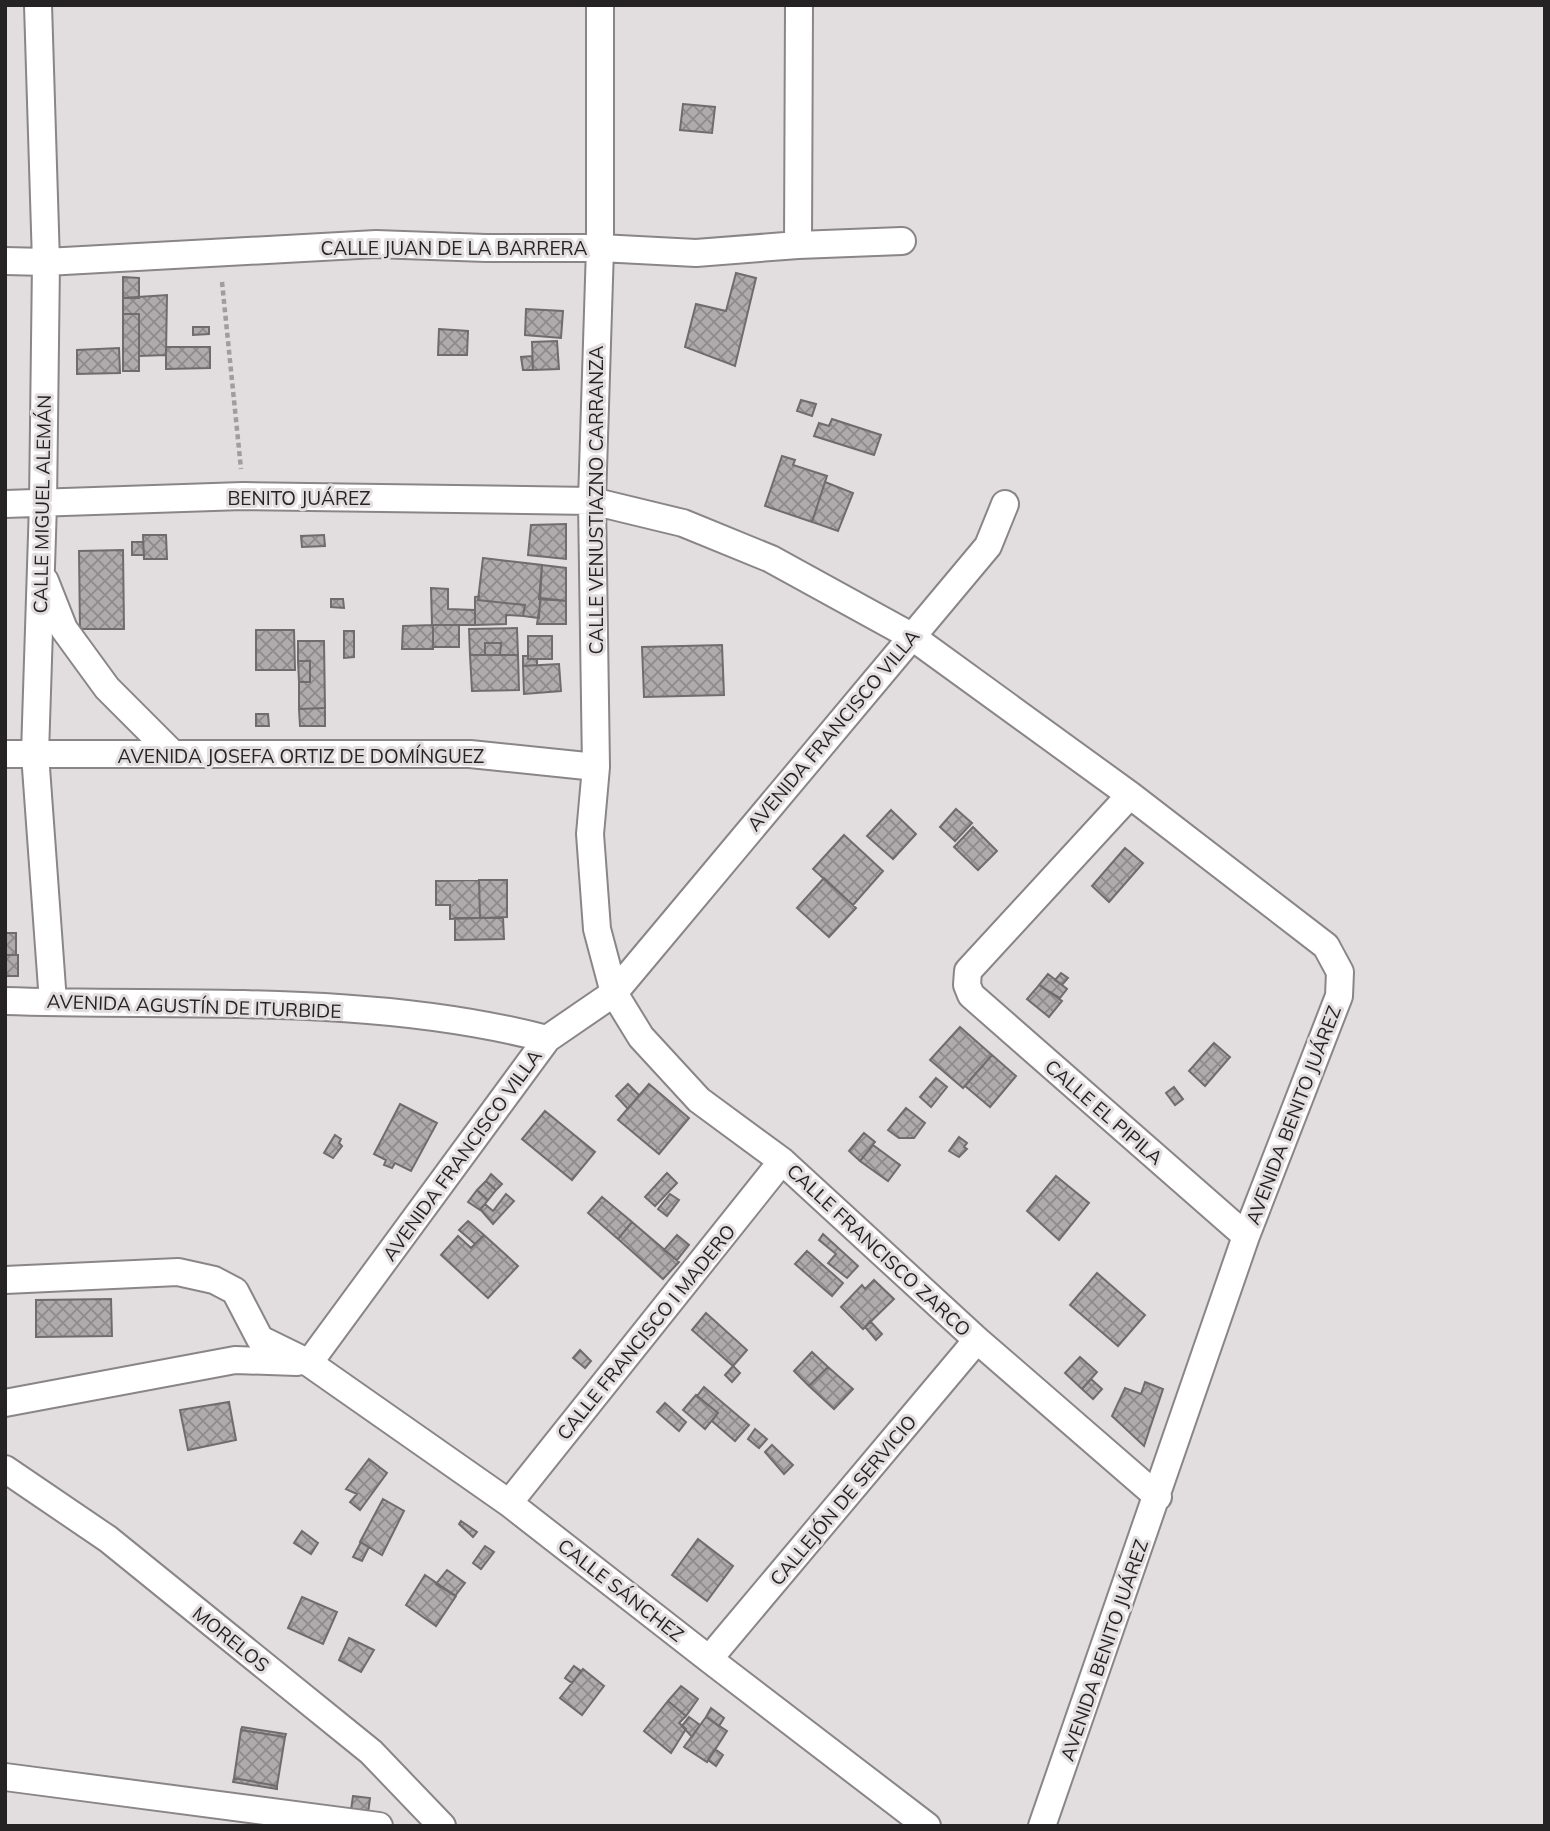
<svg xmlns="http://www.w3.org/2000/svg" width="1550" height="1831" font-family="Mulish,sans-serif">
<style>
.building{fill:url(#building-cross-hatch);stroke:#706b6d;stroke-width:2}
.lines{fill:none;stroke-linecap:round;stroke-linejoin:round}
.street-casing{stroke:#8a8587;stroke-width:30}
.path{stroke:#a19d9f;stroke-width:4.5;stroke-dasharray:5 3.5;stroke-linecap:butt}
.street{stroke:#fff;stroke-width:26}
.labels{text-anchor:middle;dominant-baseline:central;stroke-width:6;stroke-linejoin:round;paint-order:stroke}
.street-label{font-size:19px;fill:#252324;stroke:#e2dddf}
</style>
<defs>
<pattern id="building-cross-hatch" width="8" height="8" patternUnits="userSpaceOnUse" patternTransform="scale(1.75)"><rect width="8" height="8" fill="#afaaac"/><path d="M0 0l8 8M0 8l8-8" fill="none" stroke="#8e8a8c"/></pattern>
</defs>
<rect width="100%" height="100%" fill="#e2dddf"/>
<path class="building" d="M683,104L715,107L712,133L680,130Z
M736,273L756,278L735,366L685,347L696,304L726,311Z
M123,277L139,278V298H123Z
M167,295L166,355L139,356V314H123V298Z
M526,309L563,311L561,338L525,335Z
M123,314H139V371H123Z
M193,327H209V334L193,335Z
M439,329L468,331L467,355H438Z
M557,341L559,369L533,370L532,342Z
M166,347H210V368L166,369Z
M119,348L120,373L77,374V350Z
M532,356L533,370H523L521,357Z
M801,400L816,404L812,416L797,411Z
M832,419L881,435L874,455L814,436L819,423L829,426Z
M782,456L795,460L793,465L827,476L812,522L765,506Z
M825,482L853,493L838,531L812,522Z
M566,524V559L528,555L531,525Z
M143,535H166L167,559H144Z
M324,535L325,546L302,547L301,536Z
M132,542H143L144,555H132Z
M123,550L124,629H80L79,551Z
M483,558L542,565L539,618L523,616L525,605L478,600Z
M542,565L566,568V601L539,599Z
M431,588L448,589V609L475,610V625H432Z
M479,596L478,600L525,605L523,616L506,615V624L475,625V597Z
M541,598L566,601V624H537Z
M331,599H343L344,608L331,607Z
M433,625H459V647H433Z
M433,625V649H402L403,626Z
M517,628L518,655H500L501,643H485V655H470L469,629Z
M256,630H294L295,670H256Z
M344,631H354V657L344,658Z
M528,636H552V659H528Z
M298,641H324L325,708L299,709V682H310V661H298Z
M485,643H501L500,655H485Z
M722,645L724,695L644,697L642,647Z
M470,655H518L519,690L472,691Z
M523,656H528V659H537V665L523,666Z
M298,661H310V682H299Z
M559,664L561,691L524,694L523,666Z
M325,708V726H300L299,709Z
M256,714H268L269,726H256Z
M956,809L972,823L955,841L940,827Z
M891,810L916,834L893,859L867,836Z
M973,827L997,851L978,870L954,847Z
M844,835L883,871L853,905L813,869Z
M1125,848L1143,863L1109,902L1092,886Z
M824,878L856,908L829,937L797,908Z
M479,880H507V917L480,918Z
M479,880L480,918L450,919V905H436V881Z
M455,918H503L504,939L455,940Z
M5,933H16V955H5Z
M5,955H18V976H5Z
M1061,973L1068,978L1062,985L1055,980Z
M1048,974L1067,989L1060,998L1039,985Z
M1039,985L1062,1001L1049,1017L1027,999Z
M960,1027L992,1055L963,1088L930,1060Z
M1214,1043L1230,1057L1205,1086L1189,1071Z
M992,1055L1016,1076L990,1107L965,1086Z
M936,1078L947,1087L931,1107L920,1097Z
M628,1084L639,1095L628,1109L616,1096Z
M649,1084L689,1118L659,1154L618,1120Z
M1174,1087L1183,1099L1175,1105L1166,1093Z
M400,1104L437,1123L411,1171L395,1163L392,1168L384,1165L386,1160L374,1154Z
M906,1108L925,1123L914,1138H899L888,1130Z
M545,1111L595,1152L572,1180L522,1139Z
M864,1133L875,1142L860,1161L849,1151Z
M335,1135L341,1139L339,1143L342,1146L333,1158L324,1153Z
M959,1137L967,1143L964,1147L967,1149L959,1157L949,1151Z
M873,1145L900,1165L888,1181L860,1161Z
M667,1173L677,1183L655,1206L645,1197Z
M491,1174L502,1184L496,1190L486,1181Z
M1056,1176L1089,1203L1059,1240L1027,1211Z
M486,1181L496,1190L488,1200L477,1190Z
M477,1190L488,1200L480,1210L468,1202Z
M506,1194L514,1201L493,1224L480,1209L485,1204L493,1211Z
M670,1194L679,1200L667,1216L658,1209Z
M602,1197L632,1222L618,1239L588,1213Z
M468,1221L484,1235L475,1244L459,1230Z
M632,1222L679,1262L663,1279L618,1239Z
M823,1234L858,1266L847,1278L828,1263L836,1254L819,1240Z
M484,1235L518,1266L488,1298L441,1255L458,1236L471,1248Z
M677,1235L689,1245L677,1260L664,1250Z
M807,1251L843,1283L832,1296L795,1264Z
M1097,1273L1145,1315L1118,1346L1070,1305Z
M874,1280L894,1299L863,1329L841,1307L862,1285L865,1289Z
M111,1299L112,1336L36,1337V1300Z
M706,1313L747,1350L733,1366L692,1330Z
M870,1321L882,1334L876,1340L865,1327Z
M580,1350L591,1361L585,1368L573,1358Z
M812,1352L828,1367L809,1386L794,1371Z
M1080,1357L1097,1372L1082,1389L1065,1373Z
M733,1366L740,1373L732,1382L725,1375Z
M828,1367L853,1389L834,1409L809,1386Z
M1091,1379L1102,1389L1093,1399L1082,1389Z
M1145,1382L1163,1389L1144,1446L1112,1416L1125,1388L1141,1394Z
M704,1387L749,1425L735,1441L712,1421L718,1413L697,1396Z
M696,1395L718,1413L705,1429L683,1410Z
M229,1402L236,1440L188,1450L180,1410Z
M665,1403L686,1422L679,1431L657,1412Z
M755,1429L767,1439L759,1448L748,1439Z
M772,1445L793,1465L784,1474L765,1452Z
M369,1459L387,1473L360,1510L350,1502L357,1494L346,1489Z
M383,1499L404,1511L382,1555L360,1542Z
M461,1521L477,1532L473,1537L459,1524Z
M302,1531L318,1543L311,1554L294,1543Z
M698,1539L733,1566L707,1601L672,1575Z
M361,1542L369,1547L362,1561L353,1557Z
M485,1546L494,1552L481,1569L473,1563Z
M447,1570L465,1583L455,1596L436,1584Z
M425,1575L456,1596L436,1626L406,1605Z
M302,1597L337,1612L323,1644L288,1628Z
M349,1638L374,1650L361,1672L339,1660Z
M574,1666L581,1671L572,1683L565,1678Z
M583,1669L604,1686L582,1715L560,1698Z
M681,1686L698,1699L686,1716L668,1701Z
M668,1701L686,1716L679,1723L686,1729L671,1753L644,1731Z
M711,1708L724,1718L719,1726L706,1717Z
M689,1717L700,1725L692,1737L682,1726Z
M706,1717L727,1731L707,1762L684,1747Z
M242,1727L286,1734L285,1737L241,1730Z
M241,1730L285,1737L277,1786L234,1778Z
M715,1749L723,1755L716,1766L708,1760Z
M234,1778L277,1786V1789L233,1782Z
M353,1796L370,1798L368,1813L351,1810Z"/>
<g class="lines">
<g class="street-casing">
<path id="street" d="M38,5L46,262L43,504L35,754L53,1002
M600,5V248L592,501L596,767L590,834L597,929L614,993L641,1037L699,1100L782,1161L977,1340L1158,1497
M798,245L799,5
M5,261L46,262L376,244L486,248H600L696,253L798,245L902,241
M5,504L243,496L592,501L683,523L771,559L911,636L1130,795L1326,946L1340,972L1339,996L1246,1236L1042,1826
M45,581L64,629L107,688L173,754
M5,754H470L596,767
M1130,795L968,971L967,985L971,995L1246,1236
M5,1001C185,1007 371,993 547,1039
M5,1280L178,1272L214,1280L235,1291L260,1339L309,1363L509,1503L709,1659L927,1826
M309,1363L547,1039L614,993L988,546L1005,504
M5,1403L235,1360L297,1362
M5,1469L108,1539L371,1752L442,1826
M509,1503L782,1161
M709,1659L977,1340
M5,1777L379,1826"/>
</g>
<path class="path" d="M222,282L241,469"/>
<use href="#street" class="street"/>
</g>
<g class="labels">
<g class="street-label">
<text x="454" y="248">CALLE JUAN DE LA BARRERA</text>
<text x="299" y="498">BENITO JUÁREZ</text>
<text transform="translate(596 500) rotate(-90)">CALLE VENUSTIAZNO CARRANZA</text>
<text transform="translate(42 504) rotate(-89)">CALLE MIGUEL ALEMÁN</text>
<text transform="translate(833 730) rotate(-50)">AVENIDA FRANCISCO VILLA</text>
<text x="301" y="756">AVENIDA JOSEFA ORTIZ DE DOMÍNGUEZ</text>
<text transform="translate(194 1006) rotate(2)">AVENIDA AGUSTÍN DE ITURBIDE</text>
<text transform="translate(1104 1112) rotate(41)">CALLE EL PIPILA</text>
<text transform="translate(1293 1115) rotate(-69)">AVENIDA BENITO JUÁREZ</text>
<text transform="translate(462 1155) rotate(-54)">AVENIDA FRANCISCO VILLA</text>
<text transform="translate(879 1250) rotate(43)">CALLE FRANCISCO ZARCO</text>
<text transform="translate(646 1332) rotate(-51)">CALLE FRANCISCO I MADERO</text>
<text transform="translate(843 1500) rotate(-50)">CALLEJÓN DE SERVICIO</text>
<text transform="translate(621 1590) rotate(38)">CALLE SÁNCHEZ</text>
<text transform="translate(231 1639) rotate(39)">MORELOS</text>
<text transform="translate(1104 1650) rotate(-71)">AVENIDA BENITO JUÁREZ</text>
</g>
</g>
<rect width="1550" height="1831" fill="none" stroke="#252324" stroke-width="14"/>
</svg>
